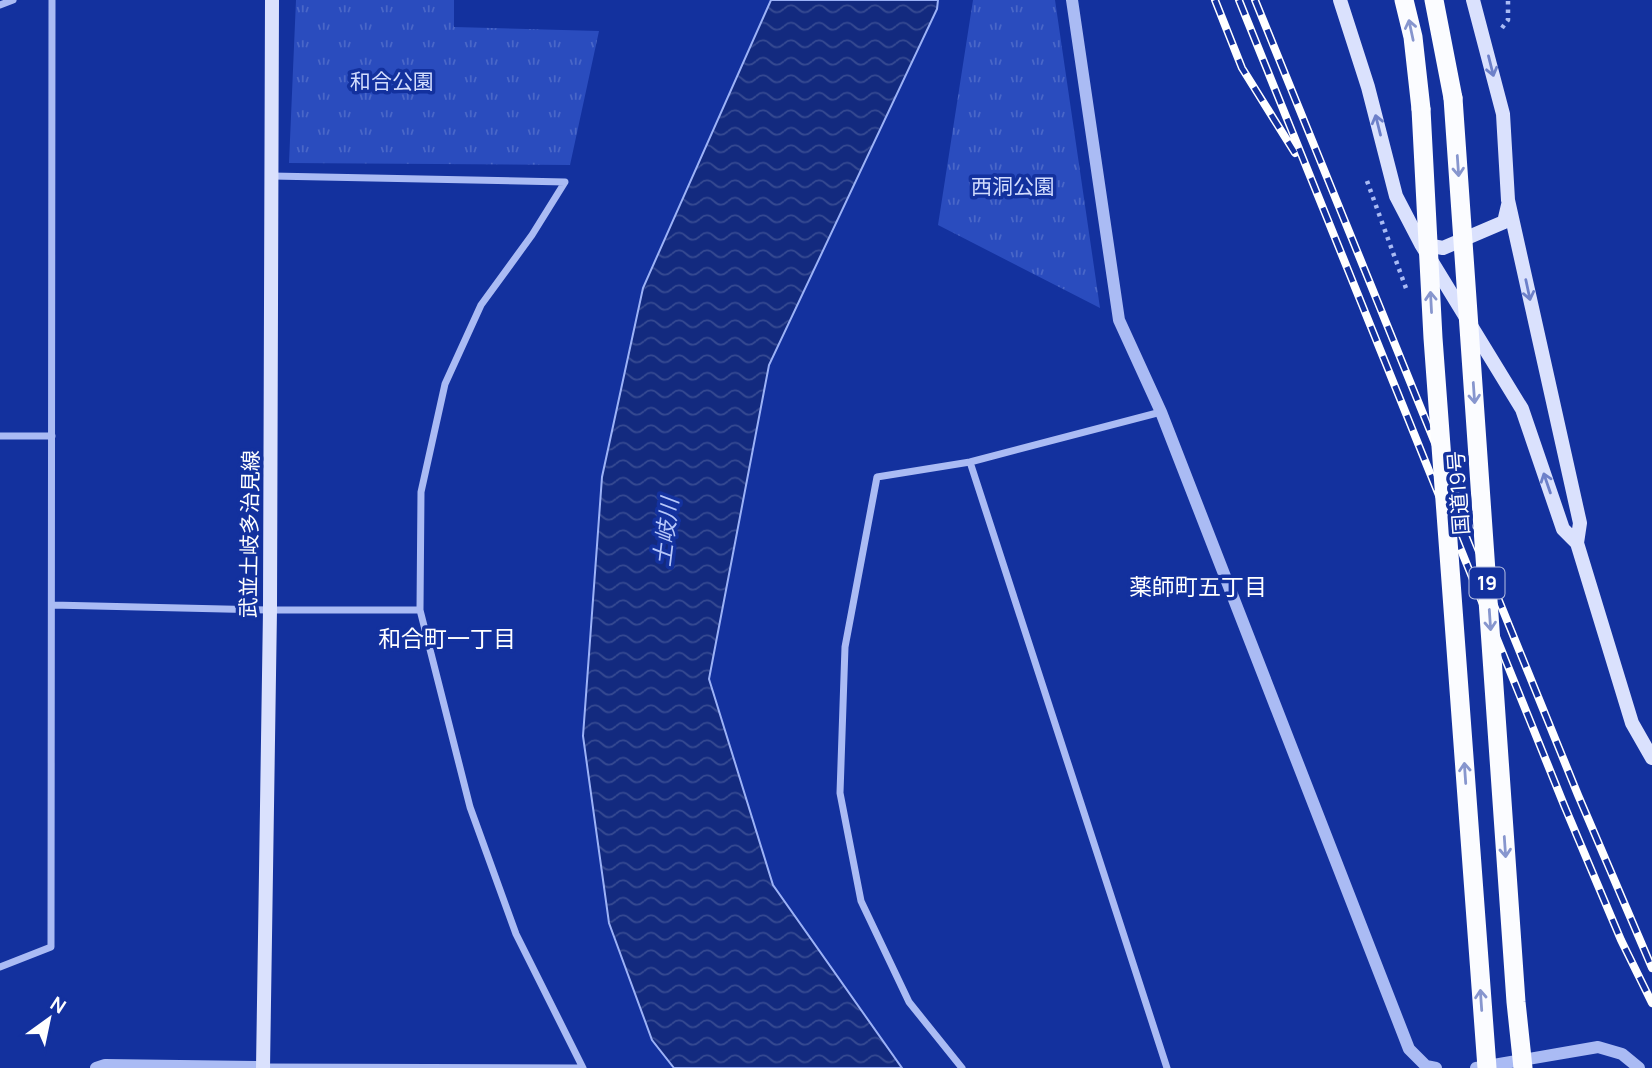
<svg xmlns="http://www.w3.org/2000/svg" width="1652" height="1068" font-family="Manrope,'Noto Sans JP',sans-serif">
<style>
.park{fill:url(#park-tufts)}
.water{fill:url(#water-waves);stroke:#9cb2f7;stroke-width:2}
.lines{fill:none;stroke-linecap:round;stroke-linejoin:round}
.path{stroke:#aabbf4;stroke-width:4.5;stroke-dasharray:3.5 5;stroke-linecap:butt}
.minor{stroke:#aabbf4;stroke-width:7}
.tertiary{stroke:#aabbf4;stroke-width:12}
.secondary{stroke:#dae1fd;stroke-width:14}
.trunk{stroke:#fbfcff;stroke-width:19}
.rail-casing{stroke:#fff;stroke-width:8}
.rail{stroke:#13319e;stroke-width:5;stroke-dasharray:16;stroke-linecap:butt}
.trunk-bridge{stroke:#fbfcff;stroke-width:19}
.oneway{stroke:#8796ce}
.oneway2{stroke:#6d80c9}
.labels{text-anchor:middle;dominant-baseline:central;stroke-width:7;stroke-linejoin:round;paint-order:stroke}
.shield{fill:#13319e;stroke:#b8c1e2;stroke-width:2}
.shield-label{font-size:19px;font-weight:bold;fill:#fff}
.park-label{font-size:21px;fill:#d2dcfd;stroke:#13319e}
.street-label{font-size:21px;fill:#fff;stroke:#13319e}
.water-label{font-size:23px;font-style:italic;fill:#b6c7fa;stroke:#13319e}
.neighbourhood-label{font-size:23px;fill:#fff;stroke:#13319e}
</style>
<defs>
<pattern id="park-tufts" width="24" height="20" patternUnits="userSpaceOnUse" patternTransform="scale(1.75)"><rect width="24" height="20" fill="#2a4cbe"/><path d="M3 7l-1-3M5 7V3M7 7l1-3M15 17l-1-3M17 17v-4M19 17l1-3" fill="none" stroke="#4a67c8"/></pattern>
<pattern id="water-waves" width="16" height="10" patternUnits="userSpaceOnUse" patternTransform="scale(1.75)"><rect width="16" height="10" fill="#132a7f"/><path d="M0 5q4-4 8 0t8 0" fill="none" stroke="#364a92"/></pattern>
</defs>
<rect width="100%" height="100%" fill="#13319e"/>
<path class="park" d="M296,0H454V27L599,31L570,165L289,163Z
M973,0H1055L1100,308L938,225Z"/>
<path class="water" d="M771,0H938L937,9L769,365L709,679L773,885L902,1068H674L652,1040L609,923L583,736L602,477L643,288Z"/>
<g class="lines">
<path class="path" d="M1502,28L1508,20V0
M1367,181L1407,291"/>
<path class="minor" d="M0,5L13,0
M272,176L565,182L532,235L481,305L445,384L421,492L420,610L470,807L516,934L583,1068
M0,436H52
M970,462L1167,1068
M52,605L270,610H420
M0,967L51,947L52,0
M263,1067L579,1068
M962,1068L909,1002L861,901L840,793L845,647L877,477L970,462L1161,412"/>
<path class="tertiary" d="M1072,0L1119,320L1161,412L1409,1049L1426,1066L1436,1068
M96,1068L105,1065L263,1067
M1476,1068L1598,1047L1622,1054L1639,1068"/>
<path class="secondary" d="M1340,0L1368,87L1396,196L1421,244L1522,409L1563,529L1577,543
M1473,0L1503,114L1508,200L1580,523L1577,543L1632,723L1652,758
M1421,244L1443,248L1504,222L1508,205
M263,1068L270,610L272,0"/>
<path class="trunk" d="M1404,0L1413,37L1421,109
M1434,0L1453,98"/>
<g class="rail-casing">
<path id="rail" d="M1215,0L1242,68L1295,153
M1239,0L1564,805L1621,940L1652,1003
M1255,0L1578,795L1652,968"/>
</g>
<use href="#rail" class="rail"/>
<path class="trunk-bridge" d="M1453,98L1516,1002L1523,1068
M1421,109L1433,338L1487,1068"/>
</g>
<defs><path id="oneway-shaft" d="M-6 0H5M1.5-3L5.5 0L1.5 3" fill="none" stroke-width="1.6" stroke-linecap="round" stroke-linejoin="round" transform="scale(1.75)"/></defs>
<g class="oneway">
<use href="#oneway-shaft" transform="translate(1411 30) rotate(-102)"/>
<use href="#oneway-shaft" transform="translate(1458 166) rotate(86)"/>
<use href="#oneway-shaft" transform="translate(1431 302) rotate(-93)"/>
<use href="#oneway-shaft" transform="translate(1474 393) rotate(86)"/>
<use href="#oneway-shaft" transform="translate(1490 620) rotate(86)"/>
<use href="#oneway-shaft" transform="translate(1465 773) rotate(-94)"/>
<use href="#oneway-shaft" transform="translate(1505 847) rotate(86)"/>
<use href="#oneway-shaft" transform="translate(1481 1000) rotate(-94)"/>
</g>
<g class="oneway2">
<use href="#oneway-shaft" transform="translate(1491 66) rotate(76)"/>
<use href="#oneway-shaft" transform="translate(1378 125) rotate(-104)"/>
<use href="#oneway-shaft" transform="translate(1528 290) rotate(78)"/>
<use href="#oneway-shaft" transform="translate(1547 483) rotate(-109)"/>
</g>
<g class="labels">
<rect class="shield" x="1469.5" y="567.5" width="35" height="31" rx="5"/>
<g class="shield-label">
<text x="1487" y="583">19</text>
</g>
<g class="park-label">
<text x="392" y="81">和合公園</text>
<text x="1013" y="186">西洞公園</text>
</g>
<g class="street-label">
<text transform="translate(1458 493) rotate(-94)">国道19号</text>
<text transform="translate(249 534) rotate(-89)">武並土岐多治見線</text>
</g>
<g class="water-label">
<text transform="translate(665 532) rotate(-83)">土岐川</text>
</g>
<g class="neighbourhood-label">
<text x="1198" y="586">薬師町五丁目</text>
<text x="447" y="638">和合町一丁目</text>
</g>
</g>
<g transform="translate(49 1019) rotate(33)" stroke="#13319e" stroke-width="5" paint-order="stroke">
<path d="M0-5L12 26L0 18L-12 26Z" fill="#ffffff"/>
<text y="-10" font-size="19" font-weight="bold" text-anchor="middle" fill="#ffffff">N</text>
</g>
</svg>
